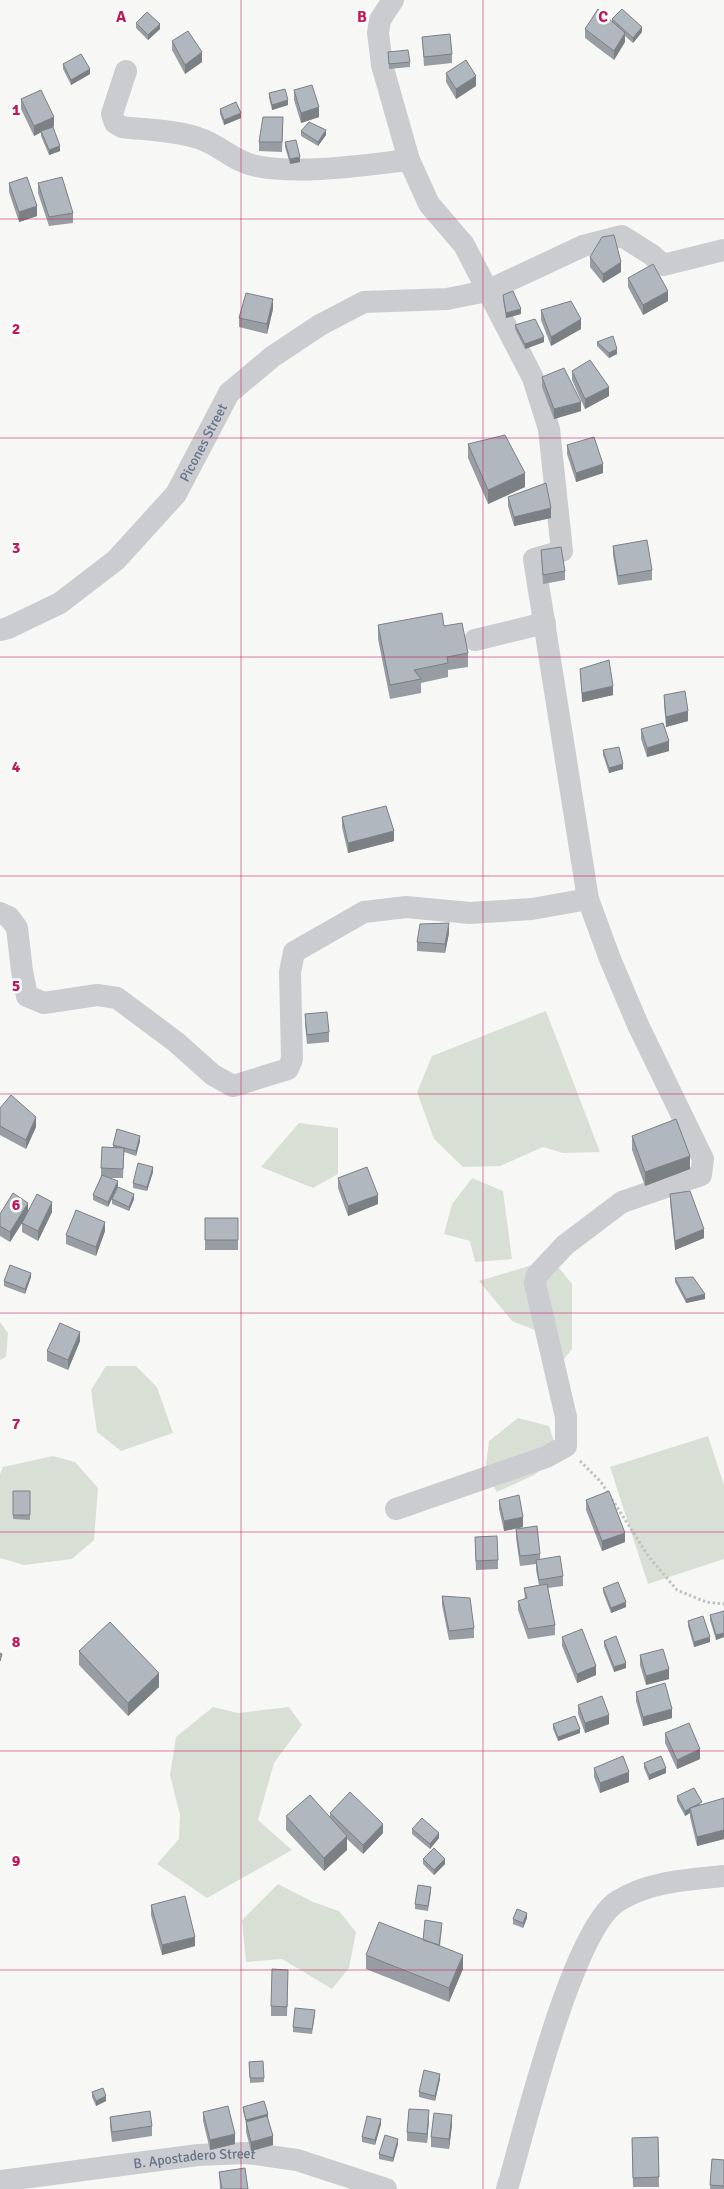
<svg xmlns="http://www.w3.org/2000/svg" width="724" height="2189" font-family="Signika,sans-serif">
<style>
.green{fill:#d8e0d5}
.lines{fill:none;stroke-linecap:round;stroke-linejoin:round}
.path{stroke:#c0c2c5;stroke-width:3;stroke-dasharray:2.5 2.5;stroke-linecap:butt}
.street{stroke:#caccd0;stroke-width:22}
.wall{fill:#979da3}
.shaded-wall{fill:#7b8085}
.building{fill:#b0b7be;stroke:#7b8085}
.grid{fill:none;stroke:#c2185b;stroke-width:1;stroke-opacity:0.55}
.labels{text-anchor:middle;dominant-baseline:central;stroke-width:5;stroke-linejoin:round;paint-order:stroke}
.street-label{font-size:14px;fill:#647388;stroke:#fff}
.grid-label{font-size:16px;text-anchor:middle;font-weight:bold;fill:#c2185b;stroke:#fff;stroke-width:5;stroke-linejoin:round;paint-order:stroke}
</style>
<rect width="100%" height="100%" fill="#f7f8f5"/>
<path class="green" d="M546,1011L600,1152L563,1153L543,1147L500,1166L463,1167L434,1139L417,1092L432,1056Z
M299,1123L338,1128V1174L313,1188L261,1167Z
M472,1178L503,1191L512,1259L475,1262L470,1241L444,1234L452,1204Z
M552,1259L572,1284V1349L553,1373L540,1332L512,1321L479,1281Z
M0,1322L8,1333L6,1357L0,1360Z
M106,1366H136L157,1387L173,1433L121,1451L97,1432L91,1390Z
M518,1418L549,1426L559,1457L534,1475L497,1492L485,1472L489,1441Z
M708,1436L724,1485V1559L648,1584L610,1467Z
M53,1456L75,1462L98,1488L94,1540L72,1559L24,1565L0,1558V1474L3,1467Z
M213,1707L238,1713L289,1707L302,1725L274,1763L258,1820L292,1850L207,1898L157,1864L179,1839L180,1815L170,1775L176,1737Z
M278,1884L313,1902L339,1911L356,1932L349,1968L332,1989L282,1959L246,1962L242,1920Z"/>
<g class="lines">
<path class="path" d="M580,1461L601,1482L649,1557L677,1590L706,1602L724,1604"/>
<g class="street">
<path d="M393,0L380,20L378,33L382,65L409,160L429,204L464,245L533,378L549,429L562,551L534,559L588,899L610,959L638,1025L703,1159L701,1175L622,1202L565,1245L537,1275L535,1283L566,1417V1446L546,1457L396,1509"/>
<path d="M126,71L112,114L115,123L122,127C147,130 174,130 198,138C219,144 234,162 256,166C300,175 364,165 409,160"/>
<path id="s1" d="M0,630L8,628L60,603L116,560L176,494L229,393L272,357L320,325L364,302L447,299L487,291L583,246L622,236L652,255L663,265L724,250"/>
<path d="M475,640L545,623"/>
<path d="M0,913L9,917L17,928L22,971L27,996L44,1003L97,995L117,998L176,1042L213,1075L233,1086L288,1069L292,1059L290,972L294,952L364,912L406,907L470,913L532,909L588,899"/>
<path id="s2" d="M0,2181L198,2155L247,2153L297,2160L386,2189"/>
<path d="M507,2189C524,2132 572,1929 618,1901C650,1881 688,1880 724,1876"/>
</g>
</g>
<path class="wall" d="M612,19L642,32L633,43L625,36V42L614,60L585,38V29L612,22Z
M136,23L160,29L148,40L136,28Z
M422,37L452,54V63L424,66Z
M172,41L202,62L185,74L172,50Z
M388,52L410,62V67L389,69Z
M63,64L90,74L71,85L63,69Z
M446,73L476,86L456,99L446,82Z
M294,90L319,117L301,123L294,100Z
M269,93L288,105L272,110L269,98Z
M21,99L54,126L53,127L60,151L49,155L41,136V132L34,136L21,109Z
M220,109L241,118L224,125L220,114Z
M283,126L282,152L259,151V142Z
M301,131L326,135L318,146L301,136Z
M285,142L300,162L290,164L285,147Z
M9,183L37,216L19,222L9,192Z
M38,183L73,213V223L49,226L38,193Z
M590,257L621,272L603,283L590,267Z
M628,278L668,301L643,315L628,287Z
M503,295L521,314L506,318L503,300Z
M273,309L267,334L239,327V318Z
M541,310L581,329L551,346L541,320Z
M515,325L544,342L525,349L515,329Z
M597,342L617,354L609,358L597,346Z
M572,371L609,396L585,409L572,380Z
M542,377L581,411L554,419L542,387Z
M468,444L525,487L488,504L468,458Z
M567,445L603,473L576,482L567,454Z
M508,497L551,518L514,526L508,506Z
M613,546L652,570V580L618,585L613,555Z
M541,550L565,571V580L543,584Z
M378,625L444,626L468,653V667L448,670V677L421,683V693L390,699L378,639Z
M580,669L613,695L582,702Z
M664,695L688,721L666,727L664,705Z
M641,729L669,751L647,757L641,739Z
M603,750L623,769L609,773L603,755Z
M342,817L394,841L348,853L342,827Z
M449,933L445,953L417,951V942Z
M305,1014L329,1032V1042L307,1044L305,1024Z
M0,1108L36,1127L26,1149L0,1135Z
M632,1136L690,1169L645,1186L632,1150Z
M140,1141L136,1156L124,1152L123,1178H109L118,1186L108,1207L93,1200V1195L101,1177V1168L113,1147V1145Z
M153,1172L147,1191L133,1188V1183Z
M338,1178L378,1204L348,1216L338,1188Z
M670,1194L704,1238L675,1250L670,1203Z
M112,1199H134L129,1211L112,1204Z
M28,1211L52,1212L38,1241L22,1232V1223L23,1222L10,1242L0,1236V1214Z
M205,1218H238V1250H205Z
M105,1231L96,1256L66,1244V1235Z
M31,1277L25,1294L4,1286V1281Z
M675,1278L705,1299L686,1303L675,1282Z
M80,1341L68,1370L47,1361V1351Z
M13,1491H30V1520L13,1519Z
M499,1500L523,1527L504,1531L499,1509Z
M586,1500L625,1542L602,1551L586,1510Z
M516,1529L540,1554V1559L563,1576V1586L548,1588L555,1625V1635L528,1639L518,1610V1601L525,1599L524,1588L539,1585L536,1570V1564L520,1566L516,1538Z
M475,1546L498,1560V1569L476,1570Z
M603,1588L626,1607L611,1613L603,1592Z
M442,1596L474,1628V1638L449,1640L442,1605Z
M724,1611V1637L716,1640L710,1620V1615Z
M688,1621L710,1642L694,1647L688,1626Z
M562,1637L596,1675L577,1683L562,1646Z
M604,1641L626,1668L614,1672L604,1646Z
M79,1651L159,1687L128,1716L79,1665Z
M640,1655L669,1679L646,1685L640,1665Z
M636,1692L672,1718L643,1726L636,1701Z
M578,1705L609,1724L585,1733L578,1714Z
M553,1724L580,1733L558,1741L553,1729Z
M665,1733L700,1759L677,1769L665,1743Z
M644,1763L666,1773L649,1780L644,1768Z
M594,1768L629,1782L600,1793L594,1777Z
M677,1796L702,1805L724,1798V1839L697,1846L690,1817V1813L685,1816L677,1801Z
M330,1813L383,1833L363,1854L347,1839V1850L324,1871L286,1830V1816L330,1817Z
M412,1829L439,1838L430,1849L412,1834Z
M423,1859L445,1864L434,1875L423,1864Z
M431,1892L428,1911L415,1909V1904Z
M151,1905L195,1946L162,1955L151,1915Z
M527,1918L523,1928L513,1924V1919Z
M442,1927L440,1946L463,1969L449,2002L366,1969V1955L423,1940Z
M288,1980L287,2016H271V2006Z
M315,2015L312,2034L293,2032V2027Z
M263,2061L264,2082L250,2083L249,2062Z
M440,2079L435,2101L419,2097V2092Z
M92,2092L106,2101L96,2106L92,2097Z
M243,2107L268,2119L273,2145L251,2151L246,2132V2123L243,2111Z
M203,2112L235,2144L210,2150L203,2121Z
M110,2117L152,2126V2136L112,2142L110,2126Z
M429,2120L427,2143L407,2141V2132Z
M381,2124L375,2145L362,2142V2137Z
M452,2125L449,2149L431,2147V2137Z
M658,2137L659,2187H633L632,2138Z
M398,2144L393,2162L379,2159V2154Z
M712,2159L724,2160V2189H710Z
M219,2172L248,2189H220Z"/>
<path class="shaded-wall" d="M160,24V29L148,40V35Z
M642,27V32L633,43V38Z
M625,33V42L614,60V51Z
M202,52V62L185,74V65Z
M90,69V74L71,85V80Z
M476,76V86L456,99V89Z
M288,100V105L272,110V105Z
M319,107V117L301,123V113Z
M241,113V118L224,125V120Z
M54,117V126L34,136V126Z
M326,130V135L318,146V142Z
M60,146V151L49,155V150Z
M300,157V162L290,164V159Z
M37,206V216L19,222V212Z
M621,262V272L603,283V274Z
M668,291V301L643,315V305Z
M273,299V309L267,334V324Z
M521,309V314L506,318V313Z
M581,319V329L551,346V337Z
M544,337V342L525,349V344Z
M617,349V354L609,358V353Z
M609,387V396L585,409V399Z
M581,402V411L554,419V409Z
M603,464V473L576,482V473Z
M525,473V487L488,504V490Z
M551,508V518L514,526V517Z
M613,686V695L582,702V693Z
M688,711V721L666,727V717Z
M669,741V751L647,757V748Z
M623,764V769L609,773V768Z
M394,831V841L348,853V843Z
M449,923V933L445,953V944Z
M36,1117V1127L26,1149V1140Z
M140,1136V1141L136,1156V1151Z
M690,1156V1169L645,1186V1172Z
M153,1167V1172L147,1191V1187Z
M118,1181V1186L108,1207V1202Z
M134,1194V1199L129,1211V1207Z
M378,1195V1204L348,1216V1206Z
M52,1202V1212L38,1241V1231Z
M28,1203V1213L10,1242V1232Z
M105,1222V1231L96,1256V1247Z
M704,1229V1238L675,1250V1241Z
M31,1273V1277L25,1294V1289Z
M705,1294V1299L686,1303V1299Z
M80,1332V1341L68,1370V1360Z
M523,1517V1527L504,1531V1521Z
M625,1533V1542L602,1551V1541Z
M626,1602V1607L611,1613V1608Z
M724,1633V1637L716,1640V1635Z
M710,1637V1642L694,1647V1642Z
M626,1663V1668L614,1672V1667Z
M596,1666V1675L577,1683V1674Z
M669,1669V1679L646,1685V1676Z
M159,1673V1687L128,1716V1703Z
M672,1709V1718L643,1726V1717Z
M609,1715V1724L585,1733V1723Z
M580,1729V1733L558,1741V1737Z
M700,1749V1759L677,1769V1760Z
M666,1768V1773L649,1780V1775Z
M629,1772V1782L600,1793V1783Z
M690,1809V1813L685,1816V1811Z
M383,1824V1833L363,1854V1845Z
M724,1830V1839L697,1846V1837Z
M439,1833V1838L430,1849V1844Z
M347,1836V1850L324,1871V1858Z
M445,1859V1864L434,1875V1870Z
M527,1913V1918L523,1928V1923Z
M195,1937V1946L162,1955V1945Z
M463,1955V1969L449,2002V1988Z
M440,2074V2079L435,2101V2096Z
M106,2096V2101L96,2106V2101Z
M429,2110V2120L427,2143V2134Z
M268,2114V2119L246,2125V2120Z
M452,2115V2125L449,2149V2139Z
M381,2119V2124L375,2145V2140Z
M235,2134V2144L210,2150V2140Z
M273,2136V2145L251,2151V2142Z
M398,2139V2144L393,2162V2158Z"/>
<path class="building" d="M598,9L625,33L614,51L585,29Z
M622,9L642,27L633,38L612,19Z
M147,12L160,24L148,35L136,23Z
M188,31L202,52L185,65L172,41Z
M450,34L452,54L424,57L422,37Z
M408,50L410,62L389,64L388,52Z
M81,54L90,69L71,80L63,64Z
M466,60L476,76L456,89L446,73Z
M312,85L319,107L301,113L294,90Z
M285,89L288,100L272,105L269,93Z
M41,90L54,117L34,126L21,99Z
M236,102L241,113L224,120L220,109Z
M263,117H283L282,142H259Z
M309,122L326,130L318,142L301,131Z
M53,127L60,146L49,150L41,131Z
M296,140L300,157L290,159L285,142Z
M27,177L37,206L19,212L9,183Z
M62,177L73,213L49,217L38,183Z
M614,235L621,262L603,274L590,257L602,237Z
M653,264L668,291L643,305L628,278Z
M513,291L521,309L506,313L503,295Z
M246,293L273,299L267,324L239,318Z
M571,301L581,319L551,337L541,310Z
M535,319L544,337L525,344L515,325Z
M613,336L617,349L609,353L597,342Z
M590,360L609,387L585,399L572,371Z
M564,368L581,402L554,409L542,377Z
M505,435L525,473L488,490L468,444Z
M594,437L603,464L576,473L567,445Z
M546,483L551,508L514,517L508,497Z
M647,540L652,570L618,576L613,546Z
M561,547L565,571L543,575L541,550Z
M442,613L444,626L462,623L468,653L447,657L448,663L414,670L421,679L390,685L378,625Z
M609,660L613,686L582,693L580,669Z
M685,691L688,711L666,717L664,695Z
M663,723L669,741L647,748L641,729Z
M619,747L623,764L609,768L603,750Z
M386,806L394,831L348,843L342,817Z
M449,923L445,944L417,942L420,924Z
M327,1012L329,1032L307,1035L305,1014Z
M11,1095L36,1117L26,1140L0,1126V1108Z
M676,1119L690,1156L645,1172L632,1136Z
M117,1129L140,1136L136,1151L113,1145Z
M102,1147L124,1148L123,1169L101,1168Z
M138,1163L153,1167L147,1187L133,1183Z
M367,1167L378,1195L348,1206L338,1178Z
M102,1175L118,1181L108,1202L93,1195Z
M118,1187L134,1194L129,1207L112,1199Z
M690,1191L704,1229L675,1241L670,1194Z
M13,1193L28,1203L10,1232L0,1226V1214Z
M37,1194L52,1202L38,1231L22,1223Z
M76,1210L105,1222L96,1247L66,1235Z
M205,1218H238V1240H205Z
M10,1265L31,1273L25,1289L4,1281Z
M693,1277L705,1294L686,1299L675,1278Z
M60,1323L80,1332L68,1360L47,1351Z
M13,1491H30V1515H13Z
M609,1491L625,1533L602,1541L586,1500Z
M519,1495L523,1517L504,1521L499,1500Z
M537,1526L540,1554L520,1556L516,1529Z
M497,1536L498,1560L476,1561L475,1537Z
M560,1556L563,1576L539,1580L536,1560Z
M618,1582L626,1602L611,1608L603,1588Z
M547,1584L555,1625L528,1629L518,1601L527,1598L524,1588Z
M442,1596L470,1598L474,1628L449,1631Z
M724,1611V1633L716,1635L710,1615Z
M703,1616L710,1637L694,1642L688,1621Z
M110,1622L159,1673L128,1703L79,1651Z
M582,1629L596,1666L577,1674L562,1637Z
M616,1636L626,1663L614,1667L604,1641Z
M663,1649L669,1669L646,1676L640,1655Z
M0,1653L2,1654L0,1661Z
M665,1683L672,1709L643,1717L636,1692Z
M602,1696L609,1715L585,1723L578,1705Z
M575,1716L580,1729L558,1737L553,1724Z
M689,1723L700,1749L677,1760L665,1733Z
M623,1756L629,1772L600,1783L594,1768Z
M661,1756L666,1768L649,1775L644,1763Z
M694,1788L702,1802L685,1811L677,1796Z
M350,1792L383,1824L363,1845L330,1813Z
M310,1795L347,1836L324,1858L286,1816Z
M724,1798V1830L697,1837L690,1808Z
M422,1818L439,1833L430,1844L412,1829Z
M434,1848L445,1859L434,1870L423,1859Z
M418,1885L431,1887L428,1906L415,1904Z
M185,1896L195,1937L162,1945L151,1905Z
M517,1909L527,1913L523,1923L513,1919Z
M425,1920L442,1923L439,1945L423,1940Z
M379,1922L463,1955L449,1988L366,1955Z
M272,1969L288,1970L287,2007L271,2006Z
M295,2008L315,2010L312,2029L293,2027Z
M263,2061L264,2078H250L249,2062Z
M424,2070L440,2074L435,2096L419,2092Z
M103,2088L106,2096L96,2101L92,2092Z
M264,2101L268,2114L246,2120L243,2107Z
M228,2106L235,2134L210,2140L203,2112Z
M409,2109L429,2110L427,2134L407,2132Z
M150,2111L152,2126L112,2132L110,2117Z
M434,2113L452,2115L449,2139L431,2137Z
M267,2116L273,2136L251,2142L246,2122Z
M367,2116L381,2119L375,2140L362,2137Z
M385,2135L398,2139L393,2158L379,2154Z
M658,2137L659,2177L633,2178L632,2138Z
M712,2159L724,2160V2186L710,2185Z
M245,2168L248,2189H222L219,2172Z"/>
<path class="grid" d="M241,0V2189M483,0V2189M0,219H724M0,438H724M0,657H724M0,876H724M0,1094H724M0,1313H724M0,1532H724M0,1751H724M0,1970H724"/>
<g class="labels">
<g class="street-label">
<text stroke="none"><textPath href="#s1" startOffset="284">Picones Street</textPath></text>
<text stroke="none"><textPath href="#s2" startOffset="196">B. Apostadero Street</textPath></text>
</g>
</g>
<g class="grid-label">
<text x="121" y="22">A</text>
<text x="362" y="22">B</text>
<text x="603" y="22">C</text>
<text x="16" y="115">1</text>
<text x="16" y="334">2</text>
<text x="16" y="553">3</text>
<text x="16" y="772">4</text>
<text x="16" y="991">5</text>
<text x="16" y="1210">6</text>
<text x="16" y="1429">7</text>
<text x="16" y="1647">8</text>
<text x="16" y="1866">9</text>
</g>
</svg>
